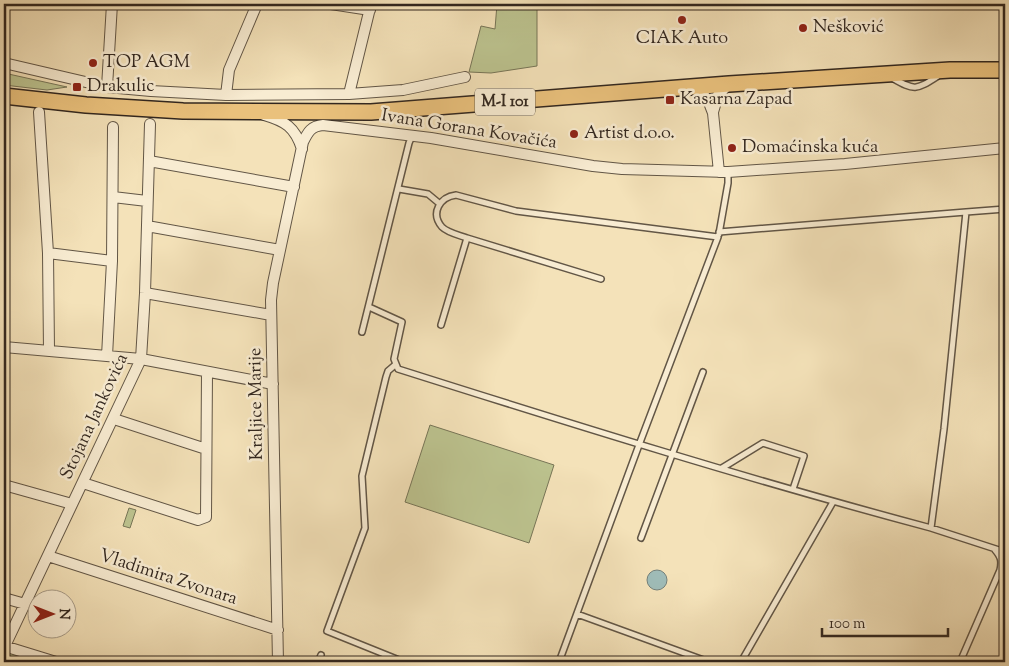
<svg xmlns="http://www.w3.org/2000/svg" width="1009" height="666" font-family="'Sorts Mill Goudy',serif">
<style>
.green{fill:#bcc38f;stroke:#777557}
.water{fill:#9fbcb8;stroke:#73807b}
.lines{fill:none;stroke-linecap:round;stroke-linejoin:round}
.service-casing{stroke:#625646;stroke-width:8}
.minor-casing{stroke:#625646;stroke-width:12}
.primary-casing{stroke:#32271f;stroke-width:18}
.service{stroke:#f8ecd2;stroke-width:5}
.minor{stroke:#f8ecd2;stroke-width:10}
.primary{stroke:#eac17c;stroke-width:15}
.poi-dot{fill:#8f2418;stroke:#f8ecd2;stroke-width:2}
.labels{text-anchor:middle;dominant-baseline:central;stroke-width:5;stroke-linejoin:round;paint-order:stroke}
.shield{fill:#f8ecd2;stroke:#6d6255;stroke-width:1}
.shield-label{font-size:16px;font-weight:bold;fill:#32271f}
.poi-label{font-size:18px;fill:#32271f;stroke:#f8ecd2;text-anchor:start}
.street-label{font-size:18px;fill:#32271f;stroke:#f8ecd2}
</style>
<rect width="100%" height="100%" fill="#f4e2b9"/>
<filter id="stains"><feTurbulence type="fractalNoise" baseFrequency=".004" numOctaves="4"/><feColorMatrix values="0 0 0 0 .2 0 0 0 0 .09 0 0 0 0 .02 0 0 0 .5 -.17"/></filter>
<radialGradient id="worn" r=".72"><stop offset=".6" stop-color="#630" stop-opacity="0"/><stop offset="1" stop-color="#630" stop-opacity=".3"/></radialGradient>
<path class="green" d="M497,4H537V66L491,73L469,72L481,26L495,29Z
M4,73L67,87L47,90L4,85Z
M430,425L554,465L529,543L405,502Z
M129,508L136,510L130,528L123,526Z
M7,651L32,659L31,662H4V657Z"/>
<path class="water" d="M647 580a10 10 0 1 1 20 0a10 10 0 1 1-20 0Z"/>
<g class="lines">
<g class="service-casing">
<path id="service" d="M892,78C915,91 916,90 938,76
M399,189L428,194L440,204
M719,232L966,212
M719,234L728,183V172
M467,238C459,235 448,233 442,227C430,213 440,197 456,195L516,211L718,237L639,445L559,662
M369,307L402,322L394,359L398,369C575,425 751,480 931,528L944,429L966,212L1005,209
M441,325L467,238L601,279
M362,332L409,143L412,136
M395,365L388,371L386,377L362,476L365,528L327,631L404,662
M722,468L763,443L804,456L793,489
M931,528L1005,552
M641,538L703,372
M577,614L709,662
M318,662L321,655
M741,662L833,502
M960,662L1000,570C1002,561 1001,557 995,550"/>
</g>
<g class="minor-casing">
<path id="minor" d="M331,4L370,10
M4,63L107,87L151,91L226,95L349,94L403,90L465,77
M107,87L112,4
M696,87L708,100L713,113L719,172
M349,94L371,4
M226,95L229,70L257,4
M39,112L48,253L49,350
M713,112L718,95L729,84
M264,115C285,121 295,127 302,149
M149,161L294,187
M113,197L147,201
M147,226L280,250
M48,253L112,261
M145,293L271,315
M4,347L141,359L273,384
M107,356L112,261L113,127
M114,419L206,449
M83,483L198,520L206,517L207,372
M4,485L72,504
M48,556L278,630
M4,598L25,604
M4,646L56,662
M4,648L141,359L145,293L150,124
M278,662L271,300L273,283L303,142C308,132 311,126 323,125L431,138L593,166L622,169L728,172L845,164L1005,148"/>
</g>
<g class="primary-casing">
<path id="primary" d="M4,96L86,105L183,111L371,112L729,84L950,70H1005"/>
</g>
<use href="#service" class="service"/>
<use href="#minor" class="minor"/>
<use href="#primary" class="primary"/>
</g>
<g class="poi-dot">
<circle cx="682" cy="20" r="5"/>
<circle cx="803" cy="28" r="5"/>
<circle cx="93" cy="63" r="5"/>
<rect x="72" y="82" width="10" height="10" rx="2.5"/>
<rect x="665" y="95" width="10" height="10" rx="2.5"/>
<circle cx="574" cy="134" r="5"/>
<circle cx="732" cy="148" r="5"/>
</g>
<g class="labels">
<rect class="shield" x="475" y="88.5" width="60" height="27" rx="4"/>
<g class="shield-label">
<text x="505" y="102">M-I 101</text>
</g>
<g class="poi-label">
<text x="813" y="28">Nešković</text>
<text x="682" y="39" text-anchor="middle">CIAK Auto</text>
<text x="103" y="63">TOP AGM</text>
<text x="87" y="87">Drakulic</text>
<text x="680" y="100">Kasarna Zapad</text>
<text x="584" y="134">Artist d.o.o.</text>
<text x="742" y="148">Domaćinska kuća</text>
</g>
<g class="street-label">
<text transform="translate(469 130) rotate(9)">Ivana Gorana Kovačića</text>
<text transform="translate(257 404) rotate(-91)">Kraljice Marije</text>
<text transform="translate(95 417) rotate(-65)">Stojana Jankovića</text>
<text transform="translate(168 578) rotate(18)">Vladimira Zvonara</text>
</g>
</g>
<rect width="1009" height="666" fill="none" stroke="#f4e2b9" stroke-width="20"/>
<rect x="5" y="5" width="999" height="656" fill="none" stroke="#32271f" stroke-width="2.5"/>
<rect x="10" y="10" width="989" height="646" fill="none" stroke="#32271f"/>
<g transform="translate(52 614) rotate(90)"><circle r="24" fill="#f8ecd2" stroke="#a99d8a"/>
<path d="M0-4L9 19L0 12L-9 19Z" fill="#8f2418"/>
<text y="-8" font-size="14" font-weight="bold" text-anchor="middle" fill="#32271f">N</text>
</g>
<path d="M822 628v8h126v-8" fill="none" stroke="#32271f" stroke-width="2.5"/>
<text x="829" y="628" font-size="15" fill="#32271f" stroke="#f8ecd2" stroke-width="4" paint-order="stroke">100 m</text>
<rect width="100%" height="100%" filter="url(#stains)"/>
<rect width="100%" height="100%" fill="url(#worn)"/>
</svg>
